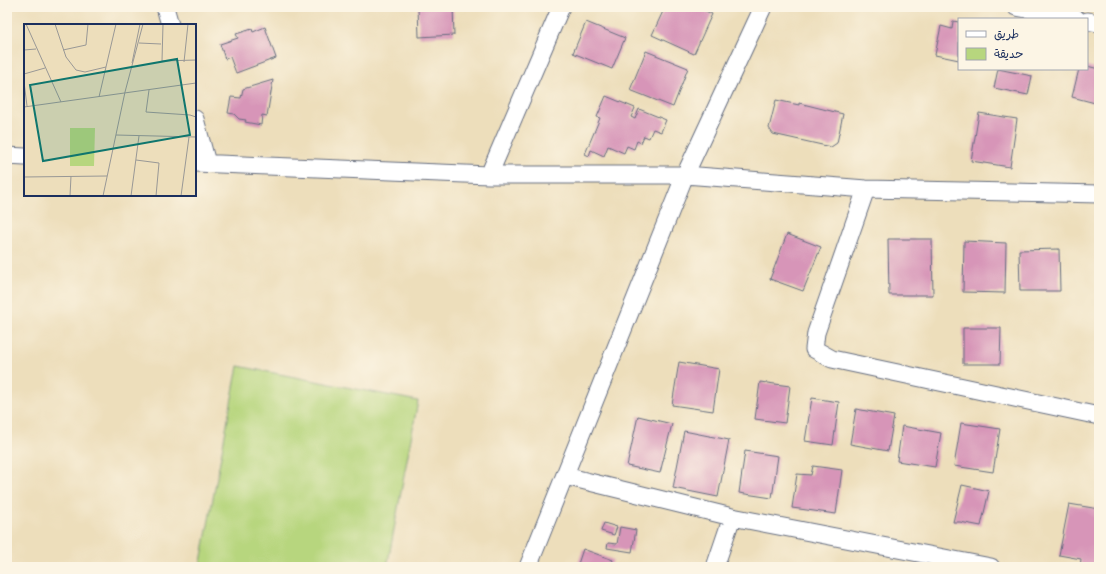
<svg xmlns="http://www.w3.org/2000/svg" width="1106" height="574" font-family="Pangolin,'Playpen Sans Arabic',sans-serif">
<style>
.green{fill:#b7d67e;stroke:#69826e}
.building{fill:#d795b8}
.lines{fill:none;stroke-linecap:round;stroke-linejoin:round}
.minor-casing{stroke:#646c7f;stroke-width:19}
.minor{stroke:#fff;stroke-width:17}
.inset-road{fill:none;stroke:#999896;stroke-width:1}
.view{fill:#0f766e;fill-opacity:0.15;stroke:#0f766e;stroke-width:2}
.inset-edge{fill:none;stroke:#1b2f5e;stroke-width:2}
</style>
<rect width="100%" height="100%" fill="#fcf5e5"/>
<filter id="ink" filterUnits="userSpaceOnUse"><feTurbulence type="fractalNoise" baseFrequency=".025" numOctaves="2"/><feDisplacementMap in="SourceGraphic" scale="8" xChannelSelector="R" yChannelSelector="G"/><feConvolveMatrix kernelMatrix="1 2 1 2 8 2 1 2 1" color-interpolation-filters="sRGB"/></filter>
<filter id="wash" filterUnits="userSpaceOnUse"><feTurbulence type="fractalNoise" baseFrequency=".012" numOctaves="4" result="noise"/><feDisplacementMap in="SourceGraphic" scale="16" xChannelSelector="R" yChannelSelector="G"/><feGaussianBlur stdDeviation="0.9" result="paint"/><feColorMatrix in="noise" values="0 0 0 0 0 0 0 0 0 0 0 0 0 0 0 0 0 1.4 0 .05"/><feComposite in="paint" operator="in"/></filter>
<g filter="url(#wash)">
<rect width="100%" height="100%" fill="#eddebb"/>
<path class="green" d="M238,366L418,401L387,567H200Z"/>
<g id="blocks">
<path class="building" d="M418,7H453L454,35L419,37Z
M665,7H697L712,14L694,54L652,35Z
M953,21L959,22V60L935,55L941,26L952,29Z
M586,22L625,38L612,69L573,53Z
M265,27L276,58L236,73L230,57L225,59L220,44L238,38L236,34L252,29L253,32Z
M646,51L688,68L673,107L630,90Z
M1087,66L1099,69V104L1072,97L1079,69H1087Z
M998,69L1032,76L1028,95L994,88Z
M273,80L267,116L262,115L261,125L245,122L246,120L239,119L234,114L228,113L231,97L241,98L243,89Z
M606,96L635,108L631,117L635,119L639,109L666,120L661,132L653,129L649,138L644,136L641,143L637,141L634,149L627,146L624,153L608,146L604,156L591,150L589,156L585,154L600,118L597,117Z
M776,100L799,105V103L843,114L837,143L831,147L773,134L769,128Z
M979,113L1017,119L1010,167L971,161Z
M787,234L821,247L803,291L770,279Z
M888,239H932L933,295H889Z
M964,241L1006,243L1005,293L963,292Z
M1059,249L1060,291H1020L1019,250Z
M963,328H1001L1000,364H963Z
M679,362L719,369L713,411L672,405Z
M760,382L790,386L785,423L755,419Z
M812,398L839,402L833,445L805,441Z
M856,409L894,416L888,451L850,444Z
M638,416L672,424L660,473L627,466Z
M961,423L1000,429L993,472L954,466Z
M902,426L941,433L935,467L897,461Z
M684,431L729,440L718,497L673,488Z
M745,451L778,456L772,498L739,493Z
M813,466L842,470L836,514L792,508L797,474L811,475Z
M962,485L989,491L981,526L960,522H953Z
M1069,504L1099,509V567H1080L1081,559L1059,555Z
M604,523L617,527L614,535L601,531Z
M620,527L636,530L632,552L607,548L608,543L617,544Z
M583,549L613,560L610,567H577Z"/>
</g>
</g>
<g filter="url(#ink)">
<use href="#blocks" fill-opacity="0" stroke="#646c7f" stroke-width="1"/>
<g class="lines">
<g class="minor-casing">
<path id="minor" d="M165,7L170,25
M1016,7L1077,19
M1087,21L1099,23
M195,119L207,163
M7,156L25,157
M195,163L489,175H685L866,189L1099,194
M489,175L561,7
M866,189L816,333L814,349L832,359L1099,416
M565,476L732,517L991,567
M528,567L685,175L763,7
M715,567L732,517"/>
</g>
<use href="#minor" class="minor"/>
</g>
</g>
<g transform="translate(24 24)">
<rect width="172" height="172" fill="#eddebb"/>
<path d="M46,104H71L70,142H46Z" fill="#b7d67e"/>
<path class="inset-road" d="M2,0L37,78M31,0L42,33L52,46L61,48L82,43M139,0L138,37L172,36M115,19L137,20M0,26L12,25M39,26L62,21L64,0M160,38L164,0M108,39L116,0M0,50L21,44M0,58L3,82M125,66L122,88L166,91L172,93M75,73L92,0M0,83L172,59M92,111L172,113M112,136L135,139L132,172M0,153L83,152M46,172L47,152M79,172L101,68L119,0M107,172L115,112M157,172L165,113"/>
<path class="view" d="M153,35L166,111L19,137L6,61Z"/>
<rect width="172" height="172" class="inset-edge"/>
</g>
<rect width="1106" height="574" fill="none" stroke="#fcf5e5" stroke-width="24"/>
<rect x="958" y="18" width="130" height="52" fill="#fcf5e5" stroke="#a2a6af"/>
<rect x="966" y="31" width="20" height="6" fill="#ffffff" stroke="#a2a6af"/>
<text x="994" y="38" font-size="12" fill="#1b2f5e">طريق</text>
<rect x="966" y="48" width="20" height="12" fill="#b7d67e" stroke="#a2a6af"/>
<text x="994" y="58" font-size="12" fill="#1b2f5e">حديقة</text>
</svg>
